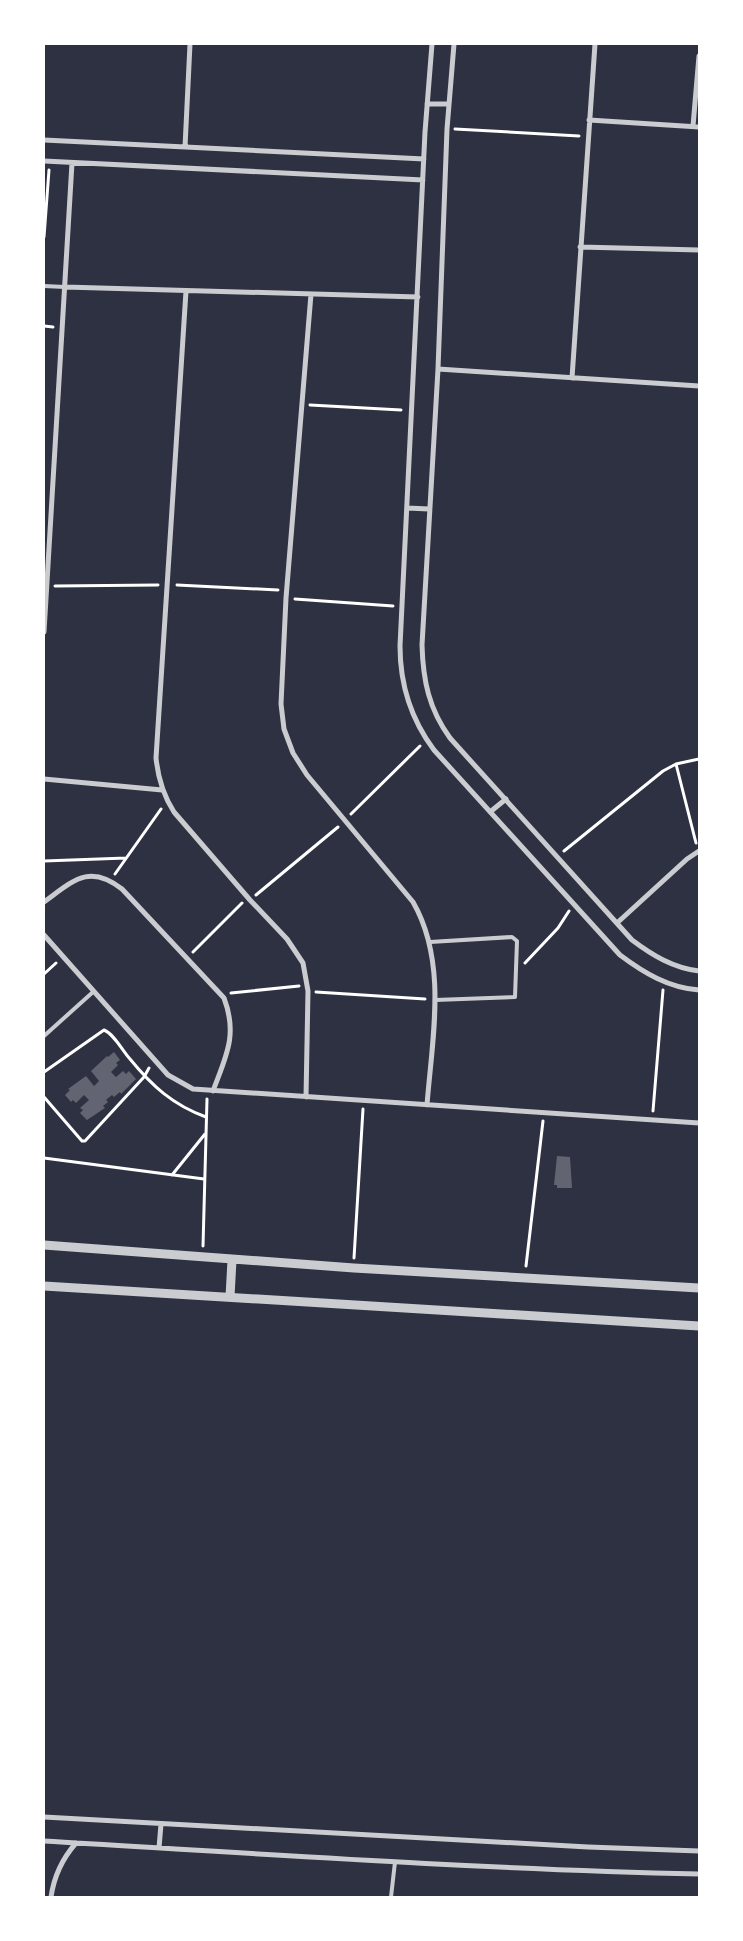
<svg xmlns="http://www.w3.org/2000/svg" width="743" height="1941" font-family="'Public Sans',sans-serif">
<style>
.building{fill:#626471}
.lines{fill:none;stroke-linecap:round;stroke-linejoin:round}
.path{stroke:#fff;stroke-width:3}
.service{stroke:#caccd0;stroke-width:4}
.minor{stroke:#caccd0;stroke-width:5}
.tertiary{stroke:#caccd0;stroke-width:9}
</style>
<rect width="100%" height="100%" fill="#2d3142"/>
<path class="building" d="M114,1052L120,1060L116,1063L118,1065L111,1072L116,1077L123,1071L126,1074L129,1071L136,1079L121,1094L120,1092L114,1097L112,1095L106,1100L108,1102L103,1106L105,1108L87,1120L80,1113L83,1110L80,1108L89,1100L84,1095L76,1103L73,1100L71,1102L65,1095L70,1090L68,1089L86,1076L94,1086L99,1081L91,1071L107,1056L108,1057Z
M557,1156L570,1157L572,1188H557V1185H554Z"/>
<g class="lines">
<path class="path" d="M455,129L579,136
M44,237L49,170
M44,326L53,327
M310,405L401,410
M177,585L278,590
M55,586L158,585
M295,599L393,606
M676,764L696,843
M351,814L420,746
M564,851L663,771L676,764L699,759
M44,861L126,858
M115,874L161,809
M256,895L338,827
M193,952L242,903
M525,963L558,928L569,911
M44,974L56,963
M316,992L425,999
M231,993L299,986
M44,1072L104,1030C114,1034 122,1050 130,1059C152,1086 173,1105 206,1117
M44,1097L82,1141H85L144,1077L149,1068
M653,1111L663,990
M44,1158L204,1179
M172,1175L205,1134
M203,1246L207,1099
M354,1258L363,1109
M526,1266L543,1121"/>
<path class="service" d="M44,286L65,287
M430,942L512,937L517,941L515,997L435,1000
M44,1036L93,992
M391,1897L395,1862"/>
<path class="minor" d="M432,44L425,132L400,646C400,684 410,718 434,750L620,955C644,973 669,988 699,990
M454,44L447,129L438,369L422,645C423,681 429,709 450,738L632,940C652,955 673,968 699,971
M427,104H449
M589,120L699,127
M693,126L699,56
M44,140L424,159
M185,147L190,44
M44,161L423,180
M580,247L699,250
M65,287L418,297
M186,291L156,758C158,778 163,795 174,812L250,900L287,939L303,963L308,991L306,1097
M311,294L286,598L281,704L284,729L293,753L307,775L413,902C448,963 432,1039 427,1105
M438,369L699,386
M572,378L595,44
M407,508L429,509
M44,632L72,163
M44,779L162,790
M490,812L506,799
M44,902C73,881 89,863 122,889L224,998C238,1035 226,1056 213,1091
M617,923L687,859L699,851
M44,935L168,1075L193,1089L699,1123
M44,1817L588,1847L699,1851
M44,1841C262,1854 480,1869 699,1874
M159,1848L161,1824
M51,1897C54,1876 62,1859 76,1843"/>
<path class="tertiary" d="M44,1245L354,1268L699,1288
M44,1286L699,1326
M230,1297L232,1260"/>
</g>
<rect width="743" height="1941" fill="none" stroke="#ffffff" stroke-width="90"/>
</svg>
